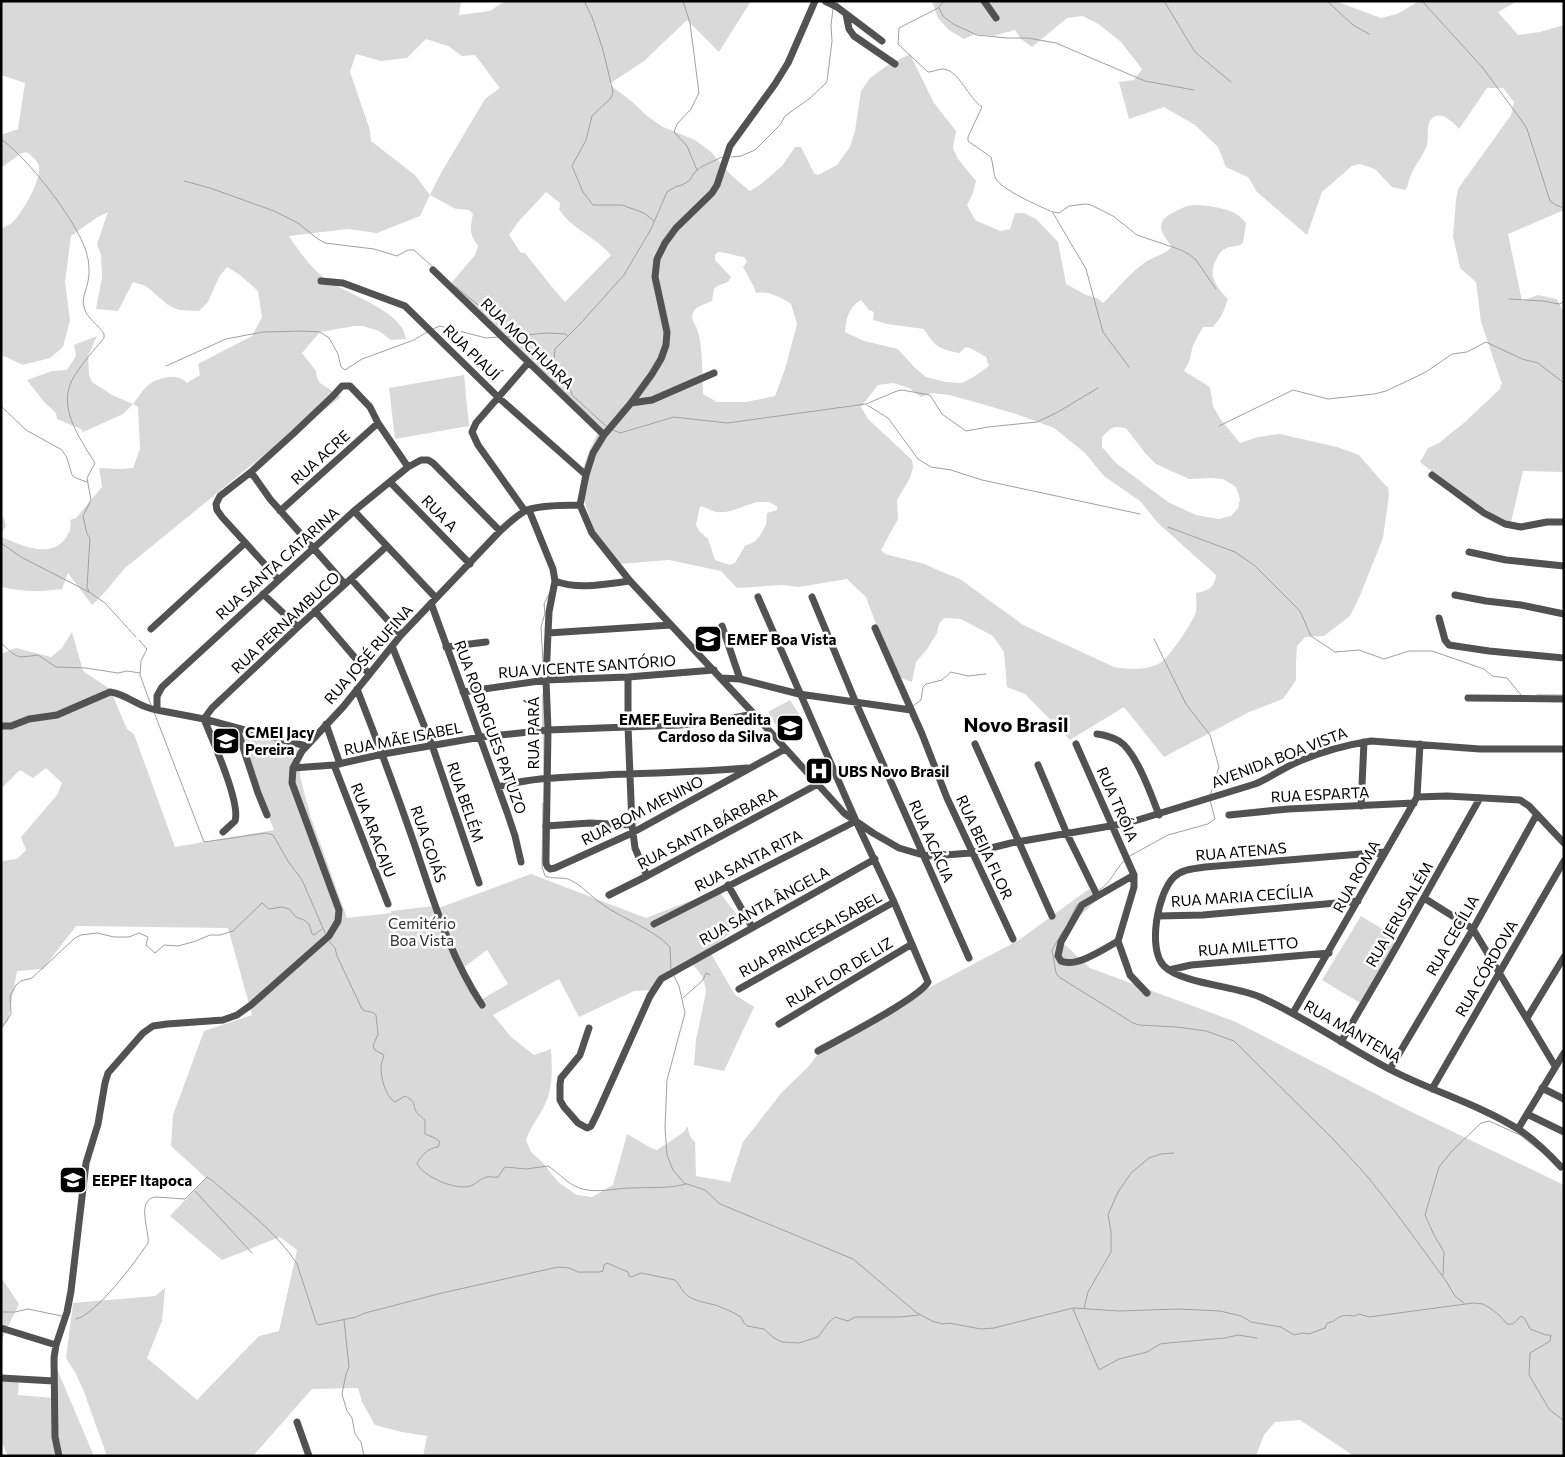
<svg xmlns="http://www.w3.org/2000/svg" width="1565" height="1457" font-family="Commissioner,sans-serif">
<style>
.green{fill:#d9d9d9;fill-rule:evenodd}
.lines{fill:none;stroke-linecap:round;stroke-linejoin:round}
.stream{stroke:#a0a0a0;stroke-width:1}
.minor{stroke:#525252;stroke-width:7}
.labels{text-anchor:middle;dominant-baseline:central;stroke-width:5;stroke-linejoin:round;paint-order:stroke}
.street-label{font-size:15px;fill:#000;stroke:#fff}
.poi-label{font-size:15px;font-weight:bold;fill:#000;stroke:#fff;text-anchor:start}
.park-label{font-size:15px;fill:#303030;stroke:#fff}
.district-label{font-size:20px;font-weight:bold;fill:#000;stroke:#fff}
</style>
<rect width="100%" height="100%" fill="#fff"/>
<path class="green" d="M1,1H461L459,15L490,11L505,1H751L719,52L687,20L644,61L609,84L631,101L646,115L663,127L695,140L710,151L732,176L750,191L760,185L782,166L795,147H801L814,173L818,175L837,165L850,147L855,131L861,91L870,78L888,65L910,54L934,103L956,131L953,148L958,159L976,181L973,193L967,205L975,220L1000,231L1010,229L1015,213H1024L1036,219L1058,242L1066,284L1086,295L1097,298L1103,303C1117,290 1130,272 1147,261C1156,256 1165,254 1172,247C1168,241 1161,234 1161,226C1161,220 1168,215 1174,212C1178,210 1184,207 1188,206C1197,203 1226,208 1234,213C1239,215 1243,220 1246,223L1243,243C1237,248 1231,245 1225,249C1221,251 1219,254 1217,258C1207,275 1216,287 1228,299L1222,315L1213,327H1203L1193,345L1189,362L1184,371L1210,387L1213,406L1221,420L1240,443L1258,437L1280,434L1337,447L1359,455L1384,484L1388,487L1389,495L1383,538L1359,598L1350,616L1324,636L1305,637L1297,646L1296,662V680L1283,699L1249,712L1164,757L1124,707L1070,740L1025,694L1007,687L1004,652L993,636L961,619L944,618L939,624L937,633L927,649L916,662L912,682L901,678L882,640L866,597L847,579L799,587L783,585L737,588L721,571L669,560L619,564C614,559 607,553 603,547C593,530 579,494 582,474C585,457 594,442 600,427L448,287L475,255L478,246C469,233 470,230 473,214L469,210L456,209L430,195L420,216L377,233L347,229L289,236C299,252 312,269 327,280C348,294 389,307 402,328C404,331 405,336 406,339L391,340L379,331L363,326H354L320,332L302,353L316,371L317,378L320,383L341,397L249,467L125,568L105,592L92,605L68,573L62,589C40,592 23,592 1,587V516L4,518L6,526L2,532V537C20,545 50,559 65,539C69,534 72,527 70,520L76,518L102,487L99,468L118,469L133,468L140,449L138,407L133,404L123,414L83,432L81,429L57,419L56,413L44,402L27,380L52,371L67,370L76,356L74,345L97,336L88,356L89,375L92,382L112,395L133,404C145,388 150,378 172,377C179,377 182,378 187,383L200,375L198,364L252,336L262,317L258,291L240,275L227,267L219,277L208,302L199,311L179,310L168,305L146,286L133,282L118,311L96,309L102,277L101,255L97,244L108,212L96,218L71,236L65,282L70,320L63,347L50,358L23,365L1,355V229C5,227 9,225 12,223C22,213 41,181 39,167C38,160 32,156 26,152L20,154L1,168V135L18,129L25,83L1,75ZM426,39L448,46L462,56L475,55L500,88L485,99L441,173L430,195L415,175L371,141L370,130L350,72L356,54L381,61L407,58ZM546,192L560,203L559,209C571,229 596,237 611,255L565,302L552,287L525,253H521L509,235L519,221ZM718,252C727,252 735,256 744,257L747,262L743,267L753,285L756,293C769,291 780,297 791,304L797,324L785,369L775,396L747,402H717L703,394C702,373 703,351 698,331C696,325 690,320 693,313C695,306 706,304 712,301L714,289L717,286L728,282L731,277L715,260V255ZM861,300L869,310L874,312L873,320L887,324L924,329C935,347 939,349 959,353L966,347L970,348L986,357L989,366L975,376L962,383L946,382L926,377L914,367L898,349L864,341L845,332C846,318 849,307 861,300ZM893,383L909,388L921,397L931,393L950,395L1013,413L1054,428L1085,453L1104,476L1140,501L1158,523L1216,575C1214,589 1208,590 1196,593C1196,599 1197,606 1196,612C1193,622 1169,658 1160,663C1147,671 1128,669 1114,667L1023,625L960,579L935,569L925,564L885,554L881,550L898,519L897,500L910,478L913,467L912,460L868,419L861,407L878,385ZM1116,427L1126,428L1145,453L1156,464L1189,479L1210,478L1223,479L1236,487L1240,499L1238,508L1231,516L1219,519L1196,515L1168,502L1116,463L1102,447V437L1110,429ZM757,502H770L777,507V510L767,513L766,525L759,537L754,542L745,546L735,563L730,565L715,560L708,539L699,531L696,525L700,506C706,507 710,511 716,512C731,514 743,505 757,502Z
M932,1H1335L1381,18L1397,14L1419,1H1518L1498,12L1518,35L1540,32L1564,25V210L1508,234L1522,301L1538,295L1557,299L1564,313V472L1523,471L1511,522H1504L1440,478L1420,462L1428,448L1439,443L1465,422L1501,388L1500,386L1502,384L1481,322L1476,282L1460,268L1453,236L1456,200L1458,189L1511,115L1514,102L1503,88H1487L1459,129C1453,121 1437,108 1430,121C1426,128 1429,137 1427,145C1423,157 1413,167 1409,180C1408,185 1408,187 1405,190L1392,187L1375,169L1360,164L1352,166L1322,192L1307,235L1257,192L1248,177L1226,167L1218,147L1195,125L1164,107L1129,119L1119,82L1134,80L1142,69L1121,42L1100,25L1083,16L1067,18L1032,47L1021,39L1015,30L993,36L975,34L964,39L949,30L938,18Z
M464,375L469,426L395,439L389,388Z
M72,632L83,671L110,689L127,729L134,734L175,847L274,830L236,732L271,737L296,748L301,754L300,776L303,788L311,818L347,918L391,913V911L434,906L454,958L479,1008L481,1007L479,1001L508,984L487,950L463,968L436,909L531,874L646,918L718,890L743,923L709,950L735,995L754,1007L724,1071L694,1065L696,1040L706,992C705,980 700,970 690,963L683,966L652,990L634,991L579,1017L559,979L493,1015L511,1037L534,1055L551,1049C552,1065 553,1081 548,1097C543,1112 531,1125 526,1140L531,1152L543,1163L558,1182L577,1195L592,1197L613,1185L627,1134L651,1148L657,1150L684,1132L687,1126L691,1138L695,1142L696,1176L730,1182L743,1142L782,1092L808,1067L818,1054L815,1048L1019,940L1089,889L1099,898L1079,917L1063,943L1090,968L1236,1022L1397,1105L1564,1185V1456H1354L1300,1420L1275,1422L1264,1435L1256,1456H423L427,1436L402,1432L375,1425L362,1402L358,1388L312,1389L253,1456H107L84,1392L76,1374L66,1358L73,1303L155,1296L165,1288L162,1321L147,1358L197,1400L259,1336L279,1331L297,1250L280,1237L222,1260L170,1216L206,1178L171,1146L173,1115L204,1031L252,1015L228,928L76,926L43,969L17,971L8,1021L1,1029V861L17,859L26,850L21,837L57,795L62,783L46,768L33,778L20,770L1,789V654L16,648L51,657L62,648Z
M790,700L799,714L777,727L768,712Z
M1361,916L1399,939L1360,1003L1322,980Z
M1,1277L19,1304L1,1341Z
M57,1369L94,1456H8L1,1441V1380L19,1381L18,1395L53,1398Z"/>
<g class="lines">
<path class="stream" d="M584,1L592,17L603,50L613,92L611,98L592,116L586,140L572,166L583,192L593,205H622L644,213L654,221
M683,1L690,23L699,93L691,109L677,124L674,132L687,146L697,170
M944,1L938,8L899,28L898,44L928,72C933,72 938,69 943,69C959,70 969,99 982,107L968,137V141L991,157C993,163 993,171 995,177C999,189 1041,207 1053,212L1059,213L1069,206L1086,204L1091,205L1113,216L1137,235L1181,250L1190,255L1196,260L1216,289
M1164,1L1195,52L1231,82
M1327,1L1353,25L1369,34
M1422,1L1482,67L1522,121L1527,129L1550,201L1556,205L1564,208
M939,8L943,16L953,24L977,35L1007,38H1028L1056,43L1145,81L1194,90
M1,139C28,158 76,220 86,251C89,260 90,272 88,281C87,289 81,299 84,307C86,318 99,325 104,334V338C94,350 83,362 75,375C55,405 79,437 95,463L87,478L91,500L83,516L87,534L90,538L87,587L89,592
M731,157L741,156L755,150L780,125L785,116L809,99L826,83L827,81L832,41L831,25L833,9
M184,181L210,188L274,211L298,223L318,239L325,243L374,249L397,256L408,250H414L434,268
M1053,213L1086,269L1103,332L1129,367
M456,287L515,335
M1509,299L1543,301L1559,304L1564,302
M433,329L440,326L486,338L499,337
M505,337L547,333L566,334L567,336
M166,366L226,339L263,332L303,331L320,332L329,338L338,354L341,367L345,370L362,359L414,340L427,332
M867,405L888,418L918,459L931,467L951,470L982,480L1140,514
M1,406L26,430L62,450L67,458L72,475L76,478L87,482
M606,426L572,395L568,380L556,382L552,380L555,349L579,325L624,275L651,229L667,192L675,187L682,185L690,180L694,173L701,167L722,157
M1219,426L1293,390L1328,399L1374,394L1386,391L1426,372L1452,354L1467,352L1486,342L1522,359L1538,363L1564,383
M613,430L620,433L674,417L727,423L866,404L897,391L902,390L930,395L942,414L966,431L988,427L1037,422L1058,412L1098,388
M1168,527L1235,552L1254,565L1300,611L1311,636L1335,652L1359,650L1384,659L1409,651H1432L1484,669L1492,676L1507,678L1521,695
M1,543L21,557L89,592L105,603L136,637
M1154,639L1186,704L1210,735L1219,767L1210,796
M139,640L147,649L141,661L140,675L151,705
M1,643C19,659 15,658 38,655L56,667L86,668L118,673L127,671L140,673
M543,662L541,627L545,613L544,604L550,592
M543,694V727
M1537,695H1564
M913,706L921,700L923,687L926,684L942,680L951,672L968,676L986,674
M154,712L204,842L266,833L273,835L288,861L302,880L326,935
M544,734V775
M543,803L542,867L545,876C552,879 560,877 568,879C581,884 590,896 602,904C621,918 655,930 670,947L671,969
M1128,857L1168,835L1208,824L1215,819L1210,800
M1099,890C1111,883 1114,871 1124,861
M1068,923L1077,905L1094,894
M1063,931L1052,950L1056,973L1059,977L1133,1023L1139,1025L1177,1027L1206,1031L1234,1041L1333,1139L1367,1176L1397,1214L1446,1281L1455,1296L1464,1303
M329,941L335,948L337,956L362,1009C366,1013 372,1010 376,1015L378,1034L373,1046L375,1050L384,1055C383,1059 381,1063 381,1067C381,1078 385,1096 395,1102L405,1096C419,1103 411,1106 418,1114C420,1116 423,1118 425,1120V1134L435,1138L440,1142L438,1147C428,1148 422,1155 417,1163C422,1176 456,1191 470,1186C476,1184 481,1178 487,1177C490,1176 495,1178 498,1177L505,1167L526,1169L548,1166C558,1172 566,1183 579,1188C596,1194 615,1188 632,1188C650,1187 668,1189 686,1184
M674,976L679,986L685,1013L667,1080L665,1127L667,1155L673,1170L684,1183L705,1190L720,1204L853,1259L917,1313L932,1321L943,1324L949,1323L981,1329L994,1328L1073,1308L1119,1311L1179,1309L1220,1311L1241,1316L1251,1322L1281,1327L1294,1335L1303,1333L1309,1334L1325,1328L1327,1323C1336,1322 1335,1318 1342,1316C1349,1314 1353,1318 1359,1314L1369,1317L1473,1303L1483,1304L1490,1308L1499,1315L1507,1324H1513L1521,1316L1525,1319L1530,1329L1546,1335H1551L1550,1341L1530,1353L1529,1375L1549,1409L1564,1421
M683,998L703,980L706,973L710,975
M1,1029L11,1014L10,996L16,985L21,981L32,978L75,938L81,935L97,933L114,937H129L139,933L148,937L146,945L155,953L164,945L178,946L196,941L210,935H220L233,931L262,903L269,909L282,907L289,909L296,917L304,920L309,924L312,934L314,935L322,929
M195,1191L252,1253
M1443,1275L1444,1252L1434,1235L1425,1215L1439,1167L1452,1151L1481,1123L1489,1121L1520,1135L1543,1153
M1084,1308L1088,1292L1111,1252V1232L1108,1215L1118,1192L1131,1173L1149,1158L1161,1154L1174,1153
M1073,1309L1099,1370L1119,1359L1147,1352L1160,1344L1168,1343L1225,1338L1238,1335L1257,1338
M1,1312H15L28,1309L62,1316
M76,1319C96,1315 136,1261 148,1243C150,1232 135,1199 156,1197L185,1199L207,1177L213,1181C241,1206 277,1232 297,1264L316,1322L318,1325L356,1317L365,1313L442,1293L558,1267L569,1268L578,1272H600L603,1271L604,1265L607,1263L628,1272L629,1276L631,1277L641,1273L675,1280C680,1285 682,1292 688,1296C695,1301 707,1303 715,1305C724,1308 733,1312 741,1317L744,1323L747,1326L764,1329L774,1338L782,1342L799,1343L818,1337L829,1322L835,1317L848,1321L855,1317H900L919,1315
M344,1320L349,1367L346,1374L342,1394L347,1411L352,1418L355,1434L361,1442L364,1456"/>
<path class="minor" d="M815,1L788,63L775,84L730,146L717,185L712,193L676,228L665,243L657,259L655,277L667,332L666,345L661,359L652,374L631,403L604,435L593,453L586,475L580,505L592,533L630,581L754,714L844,813L873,833L899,848L923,855L932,856L971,853L1011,843L1128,823L1255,784C1268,779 1280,770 1293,764C1317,753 1345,745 1371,741L1480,749H1564
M825,1L837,7L882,41
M984,1L996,18
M846,14L849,29L854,36L895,64
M433,270L604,435
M321,281L343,283L405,306L499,398L586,475
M631,403L652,400L714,373
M251,472L270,499L345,584
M1432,475L1484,513L1505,524L1521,527L1547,522H1564
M390,482L470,564
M529,510L553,569L555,581L549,612L548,633L546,680L548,730L546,856C546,862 545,866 550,869L555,868L632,833L785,749
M280,511L378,423
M354,511L436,598
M525,511L478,445L472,432L476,423L528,363
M1469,552L1506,560L1564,566
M351,579L401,635
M279,580L222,517L217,510L216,504L220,496L251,472L293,434L333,396L342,386H350L370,407L378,423L408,467
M555,581C578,590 606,584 630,581
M263,594L298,627
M1455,595L1486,601L1521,605L1564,614
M758,597L856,821L894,902L928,982C920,998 838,1040 818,1051
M812,597L856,703L969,958
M431,603L507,812L515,836L521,862
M315,611L369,674
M1439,618L1445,640L1449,645L1489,651L1564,658
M722,626L740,679
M875,628L922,734L947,798L1013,939
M151,629L245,543
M548,633L671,625
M392,646L432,745L479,883
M446,647L486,642
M628,677V726L632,825L635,848L647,876
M721,678L740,679L799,694L911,710
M357,689C377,740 396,791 414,843C433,899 449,955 482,1005
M463,692L546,680L628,677L714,670
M1468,698L1564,699
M326,724L340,764
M1,726H11L29,719L57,715L110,692C127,694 139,708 157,710
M237,729L258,793L267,815
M1097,734C1105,735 1112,737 1119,741C1136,751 1152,797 1159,815
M975,744L1052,916
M1076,744L1134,875V887L1118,941L1130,975L1147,993
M306,746L204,719L157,710V696L162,687L354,511L408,467L421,460H428L433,463L500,531
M334,765L388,904
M1038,765L1067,834L1097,895
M293,768L334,765L383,754L481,737L548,730L680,725L711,722L754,714
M498,787C533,777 569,777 605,775C652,773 699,772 747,768
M1417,797L1447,796L1520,800L1529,806L1564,843
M1361,806L1364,742
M1229,815L1288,809L1414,803
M546,826L590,823L632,825
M223,832L235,821C241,803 212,739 204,719L212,708L298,627L387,546
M1385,852L1205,867C1194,869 1182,869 1174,877C1158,892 1147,949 1164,966C1182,984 1236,986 1260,997C1305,1017 1345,1046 1389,1069C1431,1091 1478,1104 1518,1129C1535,1140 1548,1153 1561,1167
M728,885L752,927
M609,895L647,876L818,784
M1424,898L1473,929L1555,1066
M1158,916L1203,915L1358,901
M654,924L856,821
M1118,941C1104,949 1076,968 1061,961L1058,956L1061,942L1082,905L1134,875
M1169,970L1191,965L1329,953
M739,989L894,902
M1293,1013L1417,797L1420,744
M1527,1018L1564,957
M779,1024L912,944
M589,1028L580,1055L561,1078L560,1084V1100L564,1107L578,1123L587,1128L591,1126L597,1114L650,996L661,979L875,859
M1341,1042L1390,958L1480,798
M1390,1069L1473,929L1537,814
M1542,1088L1564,1099
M1432,1089L1564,861
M1527,1114L1564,1132
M1518,1129L1564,1053
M1,1328L56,1345
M1,1378L54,1381
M297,1422L309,1456
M59,1456L55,1437L54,1358L56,1345L67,1312L71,1291L86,1163L98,1124L105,1083L108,1073L143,1033L153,1026L167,1024L223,1020L237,1015L251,1005L329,936L338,921L339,910L292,783L293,768L302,751L343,707L401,635L500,531C508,524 516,516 525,511C537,505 567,505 580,505"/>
</g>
<defs>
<g id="school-square" transform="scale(1.4375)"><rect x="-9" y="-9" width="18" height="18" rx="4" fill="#000" stroke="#fff"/><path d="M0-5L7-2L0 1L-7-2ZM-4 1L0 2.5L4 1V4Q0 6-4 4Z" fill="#fff"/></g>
<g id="hospital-square" transform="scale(1.4375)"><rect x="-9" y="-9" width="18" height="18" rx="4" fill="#000" stroke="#fff"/><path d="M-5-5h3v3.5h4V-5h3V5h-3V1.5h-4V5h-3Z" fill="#fff"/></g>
</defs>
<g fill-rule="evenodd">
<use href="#school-square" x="708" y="639"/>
<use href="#school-square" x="790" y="728"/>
<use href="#school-square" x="226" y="741"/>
<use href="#hospital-square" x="819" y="771"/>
<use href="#school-square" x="73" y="1180"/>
</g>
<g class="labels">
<g class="street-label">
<text transform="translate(528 343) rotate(44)">RUA MOCHUARA</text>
<text transform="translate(472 352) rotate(44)">RUA PIAUÍ</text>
<text transform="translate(320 457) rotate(-42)">RUA ACRE</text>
<text transform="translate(440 513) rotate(46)">RUA A</text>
<text transform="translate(277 563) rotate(-42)">RUA SANTA CATARINA</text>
<text transform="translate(285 622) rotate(-43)">RUA PERNAMBUCO</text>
<text transform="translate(368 654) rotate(-49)">RUA JOSÉ RUFINA</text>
<text transform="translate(587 666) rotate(-4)">RUA VICENTE SANTÓRIO</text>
<text transform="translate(491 727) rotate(70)">RUA RODRIGUES PATUZO</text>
<text transform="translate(533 733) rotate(-90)">RUA PARÁ</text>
<text transform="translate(403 738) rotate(-11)">RUA MÃE ISABEL</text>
<text transform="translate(1279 757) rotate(-21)">AVENIDA BOA VISTA</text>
<text transform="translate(1320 794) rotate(-3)">RUA ESPARTA</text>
<text transform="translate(466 802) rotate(71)">RUA BELÉM</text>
<text transform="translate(1118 804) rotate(66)">RUA TRÓIA</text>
<text transform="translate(642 810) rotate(-27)">RUA BOM MENINO</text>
<text transform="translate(707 828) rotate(-28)">RUA SANTA BÁRBARA</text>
<text transform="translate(374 830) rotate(69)">RUA ARACAJU</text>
<text transform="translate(932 841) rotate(66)">RUA ACÁCIA</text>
<text transform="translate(429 844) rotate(71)">RUA GOIÁS</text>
<text transform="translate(985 847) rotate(65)">RUA BEIJA FLOR</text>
<text transform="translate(1241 851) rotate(-5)">RUA ATENAS</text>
<text transform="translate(748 860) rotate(-27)">RUA SANTA RITA</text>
<text transform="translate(1356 876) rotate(-61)">RUA ROMA</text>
<text transform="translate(1242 896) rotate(-4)">RUA MARIA CECÍLIA</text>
<text transform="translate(764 905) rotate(-29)">RUA SANTA ÂNGELA</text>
<text transform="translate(1399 914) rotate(-60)">RUA JERUSALÉM</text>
<text transform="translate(810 934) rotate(-29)">RUA PRINCESA ISABEL</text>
<text transform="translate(1452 935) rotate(-60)">RUA CECÍLIA</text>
<text transform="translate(1248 946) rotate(-5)">RUA MILETTO</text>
<text transform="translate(1486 968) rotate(-60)">RUA CÓRDOVA</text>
<text transform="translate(839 972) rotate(-31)">RUA FLOR DE LIZ</text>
<text transform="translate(1353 1031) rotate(30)">RUA MANTENA</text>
</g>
<g class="poi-label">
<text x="727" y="639">EMEF Boa Vista</text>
<text x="771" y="719" text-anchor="end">EMEF Euvira Benedita<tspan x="771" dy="17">Cardoso da Silva</tspan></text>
<text x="245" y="732">CMEI Jacy<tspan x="245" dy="17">Pereira</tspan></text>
<text x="838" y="771">UBS Novo Brasil</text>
<text x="92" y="1180">EEPEF Itapoca</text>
</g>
<g class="park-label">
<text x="422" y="923">Cemitério<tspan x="422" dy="17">Boa Vista</tspan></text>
</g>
<g class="district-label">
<text x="1016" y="724">Novo Brasil</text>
</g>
</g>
<rect width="1565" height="1457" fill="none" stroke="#000000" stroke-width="5"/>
</svg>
